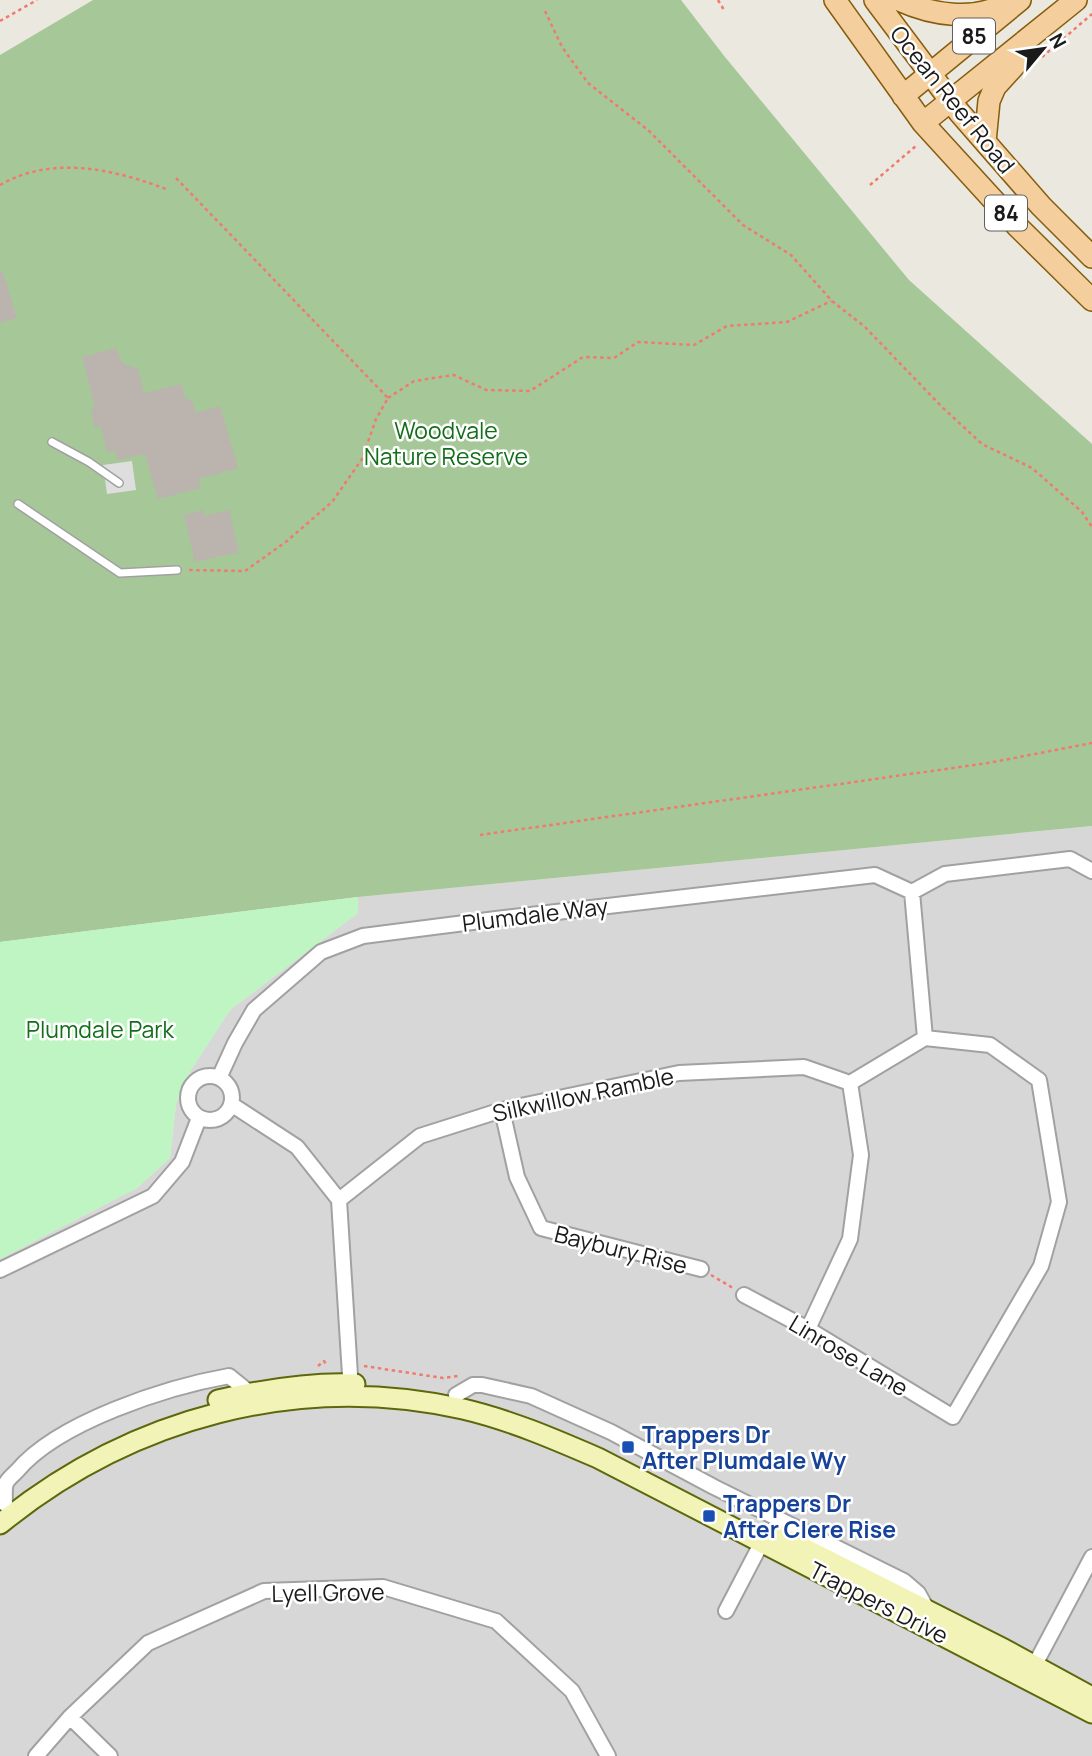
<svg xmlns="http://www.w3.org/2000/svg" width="1092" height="1756" font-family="Manrope,sans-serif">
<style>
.residential{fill:#d8d7d7}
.forest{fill:#a6c898}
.park{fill:#bff4c3}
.parking{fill:#dedede}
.building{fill:#bbb3ad}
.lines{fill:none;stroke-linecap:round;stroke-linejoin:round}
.service-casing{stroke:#a1a1a1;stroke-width:10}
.minor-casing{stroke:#a1a1a1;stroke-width:18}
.secondary-casing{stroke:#5d670c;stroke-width:23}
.primary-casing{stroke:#865d0b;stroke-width:24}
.path{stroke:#ef7b6e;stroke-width:2.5;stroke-dasharray:3.5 3.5;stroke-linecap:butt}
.service{stroke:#fff;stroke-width:7}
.minor{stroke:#fff;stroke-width:14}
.secondary{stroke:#f1f4b6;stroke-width:19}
.primary{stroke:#f4ce9d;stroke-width:21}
.transit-dot{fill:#1a4fb4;stroke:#fff;stroke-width:2.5}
.labels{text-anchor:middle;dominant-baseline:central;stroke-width:5;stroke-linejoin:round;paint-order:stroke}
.shield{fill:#fff;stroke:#5f5f5f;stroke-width:2}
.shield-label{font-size:21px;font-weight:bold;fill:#1a1a1a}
.street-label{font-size:23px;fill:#1a1a1a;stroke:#fff}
.park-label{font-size:23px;fill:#136e1a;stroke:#fff}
.transit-label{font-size:23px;font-weight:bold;fill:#164399;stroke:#fff;text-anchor:start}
</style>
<rect width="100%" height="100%" fill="#ebe8e0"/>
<path class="residential" d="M1092,826V1756H0V1259L137,1188L170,1158L176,1104L191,1070L230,1010L358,913V897Z"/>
<path class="forest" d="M93,0H681L725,57L909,280L1092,444V826L358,897L0,942V55Z"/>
<path class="park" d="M358,897V913L230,1010L191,1070L176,1104L170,1158L137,1188L0,1259V942Z"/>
<path class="parking" d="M132,461L136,490L107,494L103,465Z"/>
<path class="building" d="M0,272H3L17,318L0,323Z
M116,348L123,364L138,369L144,393L181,384L185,397L193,403L195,413L220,406L238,468L198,479L201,488L158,499L145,454L117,460L115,451L107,452L101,426L94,428L91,409L95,408L82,357Z
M203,510L204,516L229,510L239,552L195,562L184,515Z"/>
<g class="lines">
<g class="service-casing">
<path id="service" d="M52,442L89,462L119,483
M18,504L120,573L177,570"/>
</g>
<g class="minor-casing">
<path id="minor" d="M925,1038L912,892L945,874L1070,859L1092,871
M188 1098a22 22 0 1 1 44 0a22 22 0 1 1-44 0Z
M219,1078L235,1043L254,1010L321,952L363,936L496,919L875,875L912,892
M231,1104L297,1147L339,1200L351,1391
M502,1110L517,1177L541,1228L701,1269
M339,1200L420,1136L502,1110L679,1073L804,1067L850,1083
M0,1270L153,1196L182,1162L199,1118
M744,1295L808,1329L953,1417L1041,1266L1059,1202L1039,1080L990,1045L925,1038
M808,1329L850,1239L861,1155L850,1083L925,1038
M456,1395L473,1385H482L531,1396L611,1432L714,1487L904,1581L918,1593L928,1611
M5,1504C5,1498 4,1489 6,1483C8,1479 14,1474 17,1471C58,1422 167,1387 229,1376L250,1393
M726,1611L762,1542
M1031,1672L1092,1557
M70,1717L110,1756
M36,1756L70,1717L148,1643L264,1591L383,1587L496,1621L572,1691L608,1756"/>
</g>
<g class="secondary-casing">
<path id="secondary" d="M218,1400C262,1390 310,1382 355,1384
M0,1524C130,1418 298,1372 463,1409C510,1420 554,1439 598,1458L1092,1713
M778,1535L1004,1649L1092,1697"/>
</g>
<g class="primary-casing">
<path id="primary" d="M835,0L923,123L1017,226L1092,300
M875,0L959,112L1041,206L1092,257
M899,0C932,15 974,22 1007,3
M903,96L1020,0
M923,123L1076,0
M985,142L989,101L995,87L1024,55"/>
</g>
<path class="path" d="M718,0L724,10
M545,11L562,47L588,83L648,130L743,225L791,255L832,301L865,327L942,407L982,444L1032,468L1082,512L1092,527
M0,21L37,0
M1042,57L1092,14
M176,178L388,398L376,419L362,459L332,502L287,541L245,571L186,570
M0,185C52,155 113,169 166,189
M870,185L917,145
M388,398L414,381L454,375L486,390L530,391L583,357L614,358L638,342L694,345L727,326L787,322L831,301
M480,835L988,763L1092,743
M711,1275L733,1288
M318,1366L324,1361L327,1366
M364,1366L443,1378L458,1376"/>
<use href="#service" class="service"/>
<use href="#minor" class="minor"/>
<use href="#secondary" class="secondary"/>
<use href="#primary" class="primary"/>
</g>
<g class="transit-dot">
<rect x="621" y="1440" width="14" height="14" rx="3.5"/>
<rect x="702" y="1509" width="14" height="14" rx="3.5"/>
</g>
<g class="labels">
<g class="shield">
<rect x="953" y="18.5" width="42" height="35" rx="5"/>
<rect x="985" y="195.5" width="42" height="35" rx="5"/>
</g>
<g class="shield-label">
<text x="974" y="36">85</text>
<text x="1006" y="213">84</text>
</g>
<g class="street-label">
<text transform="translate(953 99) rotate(51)">Ocean Reef Road</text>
<text transform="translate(535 914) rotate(-7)">Plumdale Way</text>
<text transform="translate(583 1094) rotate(-12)">Silkwillow Ramble</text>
<text transform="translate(621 1249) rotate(14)">Baybury Rise</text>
<text transform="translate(849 1355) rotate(31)">Linrose Lane</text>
<text transform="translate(328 1592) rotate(-1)">Lyell Grove</text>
<text transform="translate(879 1602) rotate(27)">Trappers Drive</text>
</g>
<g class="park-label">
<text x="446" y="430">Woodvale<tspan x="446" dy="26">Nature Reserve</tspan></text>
<text x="100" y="1029">Plumdale Park</text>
</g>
<g class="transit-label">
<text x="642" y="1434">Trappers Dr<tspan x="642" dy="26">After Plumdale Wy</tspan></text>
<text x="723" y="1503">Trappers Dr<tspan x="723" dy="26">After Clere Rise</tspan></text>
</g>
</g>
<g transform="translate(1043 49) rotate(61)" stroke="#ffffff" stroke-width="5" paint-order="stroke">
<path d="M0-5L12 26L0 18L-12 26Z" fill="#1a1a1a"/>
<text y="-10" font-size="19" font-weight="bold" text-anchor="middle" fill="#1a1a1a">N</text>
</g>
</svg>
